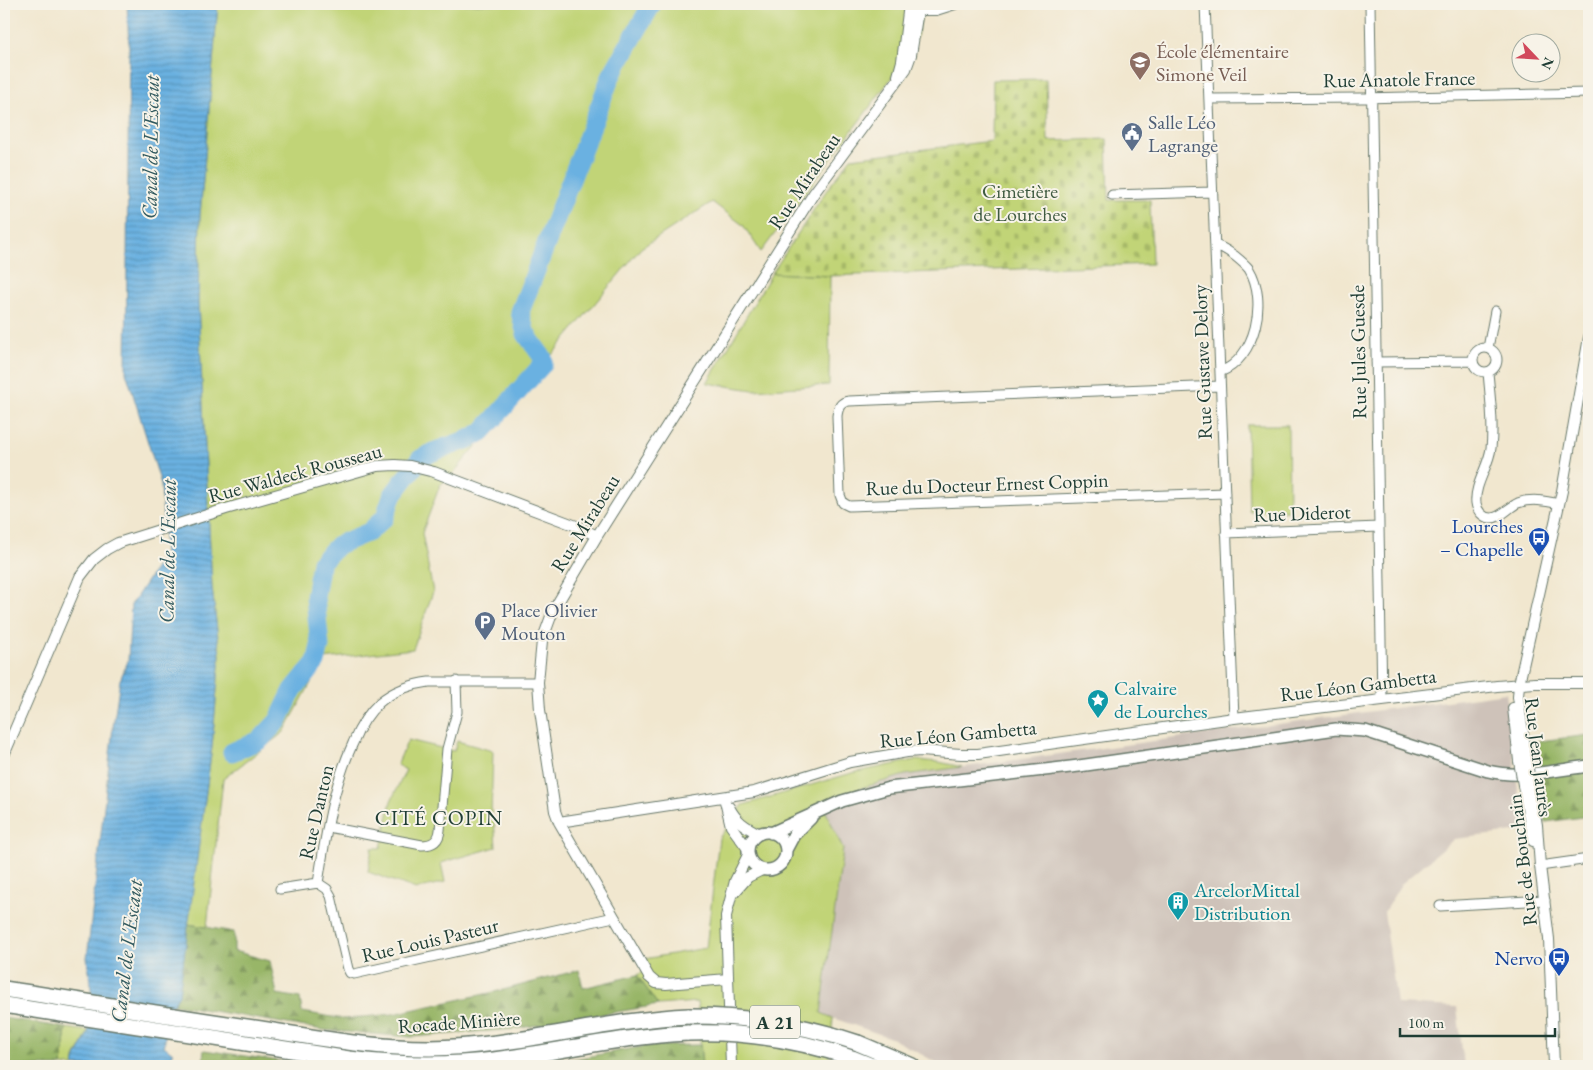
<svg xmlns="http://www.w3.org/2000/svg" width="1593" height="1070" font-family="'EB Garamond',serif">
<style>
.industrial{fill:#cec2b9}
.grass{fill:#c1d477;stroke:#708856}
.forest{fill:url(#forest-firs);stroke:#5c7a4e}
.cemetery{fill:url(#cemetery-stones);stroke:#708856}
.water{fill:url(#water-rules);stroke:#44778a}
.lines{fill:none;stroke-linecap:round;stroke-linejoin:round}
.river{stroke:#6ab1e1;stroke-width:19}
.minor-casing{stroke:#68786a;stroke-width:11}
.tertiary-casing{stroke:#68786a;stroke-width:12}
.secondary-casing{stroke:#68786a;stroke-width:14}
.motorway-casing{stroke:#68786a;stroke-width:18}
.minor{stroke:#fff;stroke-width:9}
.tertiary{stroke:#fff;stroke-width:10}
.secondary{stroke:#fff;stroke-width:11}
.motorway{stroke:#fff;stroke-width:15}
.tertiary-bridge-casing{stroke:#68786a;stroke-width:12;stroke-linecap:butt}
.motorway-bridge-casing{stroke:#68786a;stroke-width:18;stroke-linecap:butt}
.tertiary-bridge{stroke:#fff;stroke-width:10}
.motorway-bridge{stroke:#fff;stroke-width:15}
.labels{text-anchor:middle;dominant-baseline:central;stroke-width:4;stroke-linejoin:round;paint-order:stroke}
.shield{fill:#f7f3e8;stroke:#60746a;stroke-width:1}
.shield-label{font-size:19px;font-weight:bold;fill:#1f3d34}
.education-label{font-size:20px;fill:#785e54;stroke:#f7f3e8;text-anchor:start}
.street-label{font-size:20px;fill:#1f3d34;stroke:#f7f3e8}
.service-label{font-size:20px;fill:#4e5e75;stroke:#f7f3e8;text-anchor:start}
.park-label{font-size:20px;fill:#3f5b41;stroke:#f7f3e8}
.transit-label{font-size:20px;fill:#164399;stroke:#f7f3e8;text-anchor:end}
.culture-label{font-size:20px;fill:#0d838f;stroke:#f7f3e8;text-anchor:start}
.water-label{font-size:21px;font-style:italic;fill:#325a5f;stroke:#f7f3e8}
.neighbourhood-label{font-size:21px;letter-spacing:1px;fill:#1f3d34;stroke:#f7f3e8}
</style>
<defs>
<pattern id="forest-firs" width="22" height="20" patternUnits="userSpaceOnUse" patternTransform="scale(1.25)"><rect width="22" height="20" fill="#98b668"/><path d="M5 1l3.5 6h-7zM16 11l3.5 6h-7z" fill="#7b9556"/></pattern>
<pattern id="cemetery-stones" width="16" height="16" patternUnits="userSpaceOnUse" patternTransform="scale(1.25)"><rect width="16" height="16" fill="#c1d477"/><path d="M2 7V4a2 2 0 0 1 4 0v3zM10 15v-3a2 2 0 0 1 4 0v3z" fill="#a5b768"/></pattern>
<pattern id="water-rules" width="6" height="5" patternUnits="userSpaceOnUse" patternTransform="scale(1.25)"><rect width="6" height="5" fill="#6ab1e1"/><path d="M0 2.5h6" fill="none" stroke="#5791b7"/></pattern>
</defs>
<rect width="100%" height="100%" fill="#f7f3e8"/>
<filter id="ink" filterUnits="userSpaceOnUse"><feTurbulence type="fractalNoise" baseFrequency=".02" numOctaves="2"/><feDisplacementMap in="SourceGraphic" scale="10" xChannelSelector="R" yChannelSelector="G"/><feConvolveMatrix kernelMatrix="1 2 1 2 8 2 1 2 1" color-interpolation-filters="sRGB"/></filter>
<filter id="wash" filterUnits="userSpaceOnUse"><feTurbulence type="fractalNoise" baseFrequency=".0096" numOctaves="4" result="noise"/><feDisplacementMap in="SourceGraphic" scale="20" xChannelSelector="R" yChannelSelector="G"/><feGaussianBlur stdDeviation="1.12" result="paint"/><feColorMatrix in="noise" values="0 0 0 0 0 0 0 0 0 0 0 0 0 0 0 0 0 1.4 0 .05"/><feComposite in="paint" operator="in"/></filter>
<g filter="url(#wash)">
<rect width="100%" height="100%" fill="#f1e7cf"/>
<path class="industrial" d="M1506,693L1523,831L1454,839L1401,884L1384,912L1397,1004L1457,1007L1464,1066H943L891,1038L821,1014L843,849L822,803L845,793L905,775Z"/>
<path class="grass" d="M218,4H924L917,36L890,80L761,252L743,225L712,202L641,248L452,475L440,485L422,533L433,592L413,649L324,659L284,732L223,779L207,927L188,924L212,747L220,655L212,588L198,303L200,215Z
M772,273L830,276L829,385L753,390L707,383Z
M1247,425H1288L1289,510L1249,511Z
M408,740L454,751L457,741L493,751L491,817L494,818L496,847L441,863L445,882L416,889L368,872L372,848H381L391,801L406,770L397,765Z
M915,760L939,762L962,767L905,775L845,793L822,803L843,849L821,1013L833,1018L829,1066H702L697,1002L658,1005L637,975L649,969L644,959L706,948L719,838L743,805L852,773Z
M66,1028L89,1031L75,1058L74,1066H62Z"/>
<path class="forest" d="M1589,735V816L1546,822L1531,742Z
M188,924L234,932V951L270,961L277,994L300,998L302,1012L344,1019L393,1014L503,990L579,970L583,988L637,975L658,1005L514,1029L411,1037L323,1030L173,1004L179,995Z
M4,1018L66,1028L62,1066H4Z
M700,1045L702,1066H536L646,1046Z
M204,1050L313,1066H202Z"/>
<path class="cemetery" d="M1046,79L1048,141L1107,139L1109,200H1150L1152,264L830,276L772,273L826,191L851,158L992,141L993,80Z"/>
<path class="water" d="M127,4H218L200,215L198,303L212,588L220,655L212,747L179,995L170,1008L164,1046L173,1053L168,1066H74C76,1052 86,1042 89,1029C94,1005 91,982 87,958L113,727L120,680L128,661L131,605L165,554L161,484L126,372L129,48Z"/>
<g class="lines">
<path class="river" d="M232,752L260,740L278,721L293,690L316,662L320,646L315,597L321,562L338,545L369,532L385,517L392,496L420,459L433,452L469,439L482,432L543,364V358L526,334L520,312L611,76L652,4"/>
</g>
</g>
<g filter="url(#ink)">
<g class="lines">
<g class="minor-casing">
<path id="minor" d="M1205,4L1234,718
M1370,4L1382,700
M1209,99L1361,98L1589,93
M1112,195L1212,192
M1215,245C1223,247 1228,251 1235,256C1240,260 1245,264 1249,269C1268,300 1256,359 1220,372
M1473 360a12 12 0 1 1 24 0a12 12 0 1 1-24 0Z
M1488,348L1495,311
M1376,362L1473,361
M1488,372C1490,397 1494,423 1491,448C1489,466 1474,485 1476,503C1477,511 1483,518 1491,518C1501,518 1509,507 1518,503C1531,498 1546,501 1559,504
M1220,386L849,401C840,402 838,408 837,416L840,495L843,503L849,506L1225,493
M1226,533L1379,527
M328,827L422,845C432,845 439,841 440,830L447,749L457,712L456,681
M1540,866L1589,859
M318,883L327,889L331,896L348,969L350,973L354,974L614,917
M280,889L318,883C326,834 332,789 353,743C359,728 368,713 380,702C393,691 412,684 429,682H538
M1440,906L1545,900"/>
</g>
<g class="tertiary-casing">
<path id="tertiary" d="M912,10H936L955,4
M898,76L902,61L909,4
M1513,708L1519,761
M4,755L80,577L94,559L107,549L118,543L226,509L377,466L395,465L410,466L434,472L579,527L597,536
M1527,760L1518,697L1519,684L1562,491L1589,337
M1530,784L1537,825L1540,866L1549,939L1554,1066
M1523,785L1533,841
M724,797L731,826L748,849
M729,807C736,821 745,827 760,834
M559,822L754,792L850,762L907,752L921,751L961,754H978L1234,718L1497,686L1535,683H1589
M734,893L748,877L762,870
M728,979L666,984L656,983L649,977L559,822L555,811L540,710L538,682L542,641L553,611L597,536L814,193L906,69L911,55L919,4
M731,1066L726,916L735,881L748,855"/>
</g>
<g class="secondary-casing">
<path id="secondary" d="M748 851a19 19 0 1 1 38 0a19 19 0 1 1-38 0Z
M771,833L842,801L889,788L1079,766L1336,729L1365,731L1488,771C1521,779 1556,770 1589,766
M786,850L794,835L811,818"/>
</g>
<g class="motorway-casing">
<path id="motorway" d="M4,989C90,1002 175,1017 261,1029C317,1038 373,1048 430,1048C517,1047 602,1020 689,1016
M4,1005L349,1059C397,1065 446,1066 494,1060C559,1052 622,1036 688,1033
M858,1043L912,1066
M852,1058L872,1066"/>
</g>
<use href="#minor" class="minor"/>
<use href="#tertiary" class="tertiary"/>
<use href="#secondary" class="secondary"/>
<use href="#motorway" class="motorway"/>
<g class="tertiary-bridge-casing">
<path id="tertiary-bridge" d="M1527,760L1530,784
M1519,761L1523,785"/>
</g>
<g class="motorway-bridge-casing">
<path id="motorway-bridge" d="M689,1016C747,1016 803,1024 858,1043
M688,1033C744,1031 799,1040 852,1058"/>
</g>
<use href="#tertiary-bridge" class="tertiary-bridge"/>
<use href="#motorway-bridge" class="motorway-bridge"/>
</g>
</g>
<defs>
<g id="school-pin" transform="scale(1.125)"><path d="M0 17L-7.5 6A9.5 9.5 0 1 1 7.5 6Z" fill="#8d6e63" stroke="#f7f3e8"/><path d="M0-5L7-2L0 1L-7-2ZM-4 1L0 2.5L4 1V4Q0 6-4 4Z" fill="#fff"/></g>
<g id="civic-pin" transform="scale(1.125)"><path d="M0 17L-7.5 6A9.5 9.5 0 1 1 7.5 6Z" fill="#5c6f8a" stroke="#f7f3e8"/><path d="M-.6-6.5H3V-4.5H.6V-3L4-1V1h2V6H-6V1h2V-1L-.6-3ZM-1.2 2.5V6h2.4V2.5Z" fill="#fff"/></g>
<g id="bus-pin" transform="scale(1.125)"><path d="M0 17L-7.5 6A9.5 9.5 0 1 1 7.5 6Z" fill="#1a4fb4" stroke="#f7f3e8"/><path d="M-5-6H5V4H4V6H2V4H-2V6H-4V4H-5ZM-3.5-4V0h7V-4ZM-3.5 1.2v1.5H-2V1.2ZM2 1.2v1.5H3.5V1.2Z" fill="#fff"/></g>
<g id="parking-pin" transform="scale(1.125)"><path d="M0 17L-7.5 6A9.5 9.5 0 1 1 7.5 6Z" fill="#5c6f8a" stroke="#f7f3e8"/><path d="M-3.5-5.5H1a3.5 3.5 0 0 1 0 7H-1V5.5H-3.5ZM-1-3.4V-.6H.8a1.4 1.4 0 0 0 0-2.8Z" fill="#fff"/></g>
<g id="sight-pin" transform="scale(1.125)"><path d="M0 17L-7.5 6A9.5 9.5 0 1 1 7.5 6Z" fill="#0f9aa8" stroke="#f7f3e8"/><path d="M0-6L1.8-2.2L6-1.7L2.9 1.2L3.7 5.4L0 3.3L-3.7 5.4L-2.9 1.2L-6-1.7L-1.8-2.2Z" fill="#fff"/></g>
<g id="building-pin" transform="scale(1.125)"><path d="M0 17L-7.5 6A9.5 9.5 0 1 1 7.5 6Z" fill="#0f9aa8" stroke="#f7f3e8"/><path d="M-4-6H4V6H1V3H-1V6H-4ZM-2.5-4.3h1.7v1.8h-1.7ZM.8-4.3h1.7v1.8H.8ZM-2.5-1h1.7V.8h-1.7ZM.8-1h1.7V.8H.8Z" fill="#fff"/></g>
</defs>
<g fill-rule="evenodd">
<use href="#school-pin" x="1140" y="62"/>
<use href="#civic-pin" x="1132" y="133"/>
<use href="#bus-pin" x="1539" y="538"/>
<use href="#parking-pin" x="485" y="622"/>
<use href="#sight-pin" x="1098" y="700"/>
<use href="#building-pin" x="1178" y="902"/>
<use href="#bus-pin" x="1559" y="958"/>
</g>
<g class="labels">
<rect class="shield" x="750" y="1005.5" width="50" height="33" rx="4"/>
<g class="shield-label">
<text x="775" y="1022">A 21</text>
</g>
<g class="education-label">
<text x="1156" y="51">École élémentaire<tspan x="1156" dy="23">Simone Veil</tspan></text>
</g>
<g class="street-label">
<text transform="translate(1399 79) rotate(-1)">Rue Anatole France</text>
<text transform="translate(804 181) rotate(-56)">Rue Mirabeau</text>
<text transform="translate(1358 352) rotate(-91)">Rue Jules Guesde</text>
<text transform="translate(1202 362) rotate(-92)">Rue Gustave Delory</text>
<text transform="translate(295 473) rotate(-15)">Rue Waldeck Rousseau</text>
<text transform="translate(987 484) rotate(-2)">Rue du Docteur Ernest Coppin</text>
<text transform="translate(1302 513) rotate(-2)">Rue Diderot</text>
<text transform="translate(585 523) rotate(-58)">Rue Mirabeau</text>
<text transform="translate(1358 685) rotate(-7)">Rue Léon Gambetta</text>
<text transform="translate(958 734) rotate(-5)">Rue Léon Gambetta</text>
<text transform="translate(1539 757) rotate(83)">Rue Jean Jaurès</text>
<text transform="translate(316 812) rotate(-77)">Rue Danton</text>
<text transform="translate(1522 860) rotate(-97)">Rue de Bouchain</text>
<text transform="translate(430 940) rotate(-13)">Rue Louis Pasteur</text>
<text transform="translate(459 1022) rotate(-4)">Rocade Minière</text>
</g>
<g class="service-label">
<text x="1148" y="122">Salle Léo<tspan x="1148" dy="23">Lagrange</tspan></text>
<text x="501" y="610">Place Olivier<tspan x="501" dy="23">Mouton</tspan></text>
</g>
<g class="park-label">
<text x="1020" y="191">Cimetière<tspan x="1020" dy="23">de Lourches</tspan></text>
</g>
<g class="transit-label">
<text x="1523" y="526">Lourches<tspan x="1523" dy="23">– Chapelle</tspan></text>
<text x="1543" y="958">Nervo</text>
</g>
<g class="culture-label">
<text x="1114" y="688">Calvaire<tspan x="1114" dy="23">de Lourches</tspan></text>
<text x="1194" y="890">ArcelorMittal<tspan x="1194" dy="23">Distribution</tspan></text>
</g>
<g class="water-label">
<text transform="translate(150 147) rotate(-89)">Canal de L'Escaut</text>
<text transform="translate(167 551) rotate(-89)">Canal de L'Escaut</text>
<text transform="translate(126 951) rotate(-83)">Canal de L'Escaut</text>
</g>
<g class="neighbourhood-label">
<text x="439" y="817">CITÉ COPIN</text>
</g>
</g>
<rect width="1593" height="1070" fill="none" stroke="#f7f3e8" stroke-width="20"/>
<g transform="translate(1536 58) rotate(115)"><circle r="24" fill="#f7f3e8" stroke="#a1aaa0"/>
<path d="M0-4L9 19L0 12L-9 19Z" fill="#d1495b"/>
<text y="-8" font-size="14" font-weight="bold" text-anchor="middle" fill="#1f3d34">N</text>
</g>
<path d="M1400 1028v8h155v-8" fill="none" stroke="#1f3d34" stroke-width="2.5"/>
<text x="1408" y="1028" font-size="15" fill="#1f3d34" stroke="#f7f3e8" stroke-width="4" paint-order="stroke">100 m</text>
</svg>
